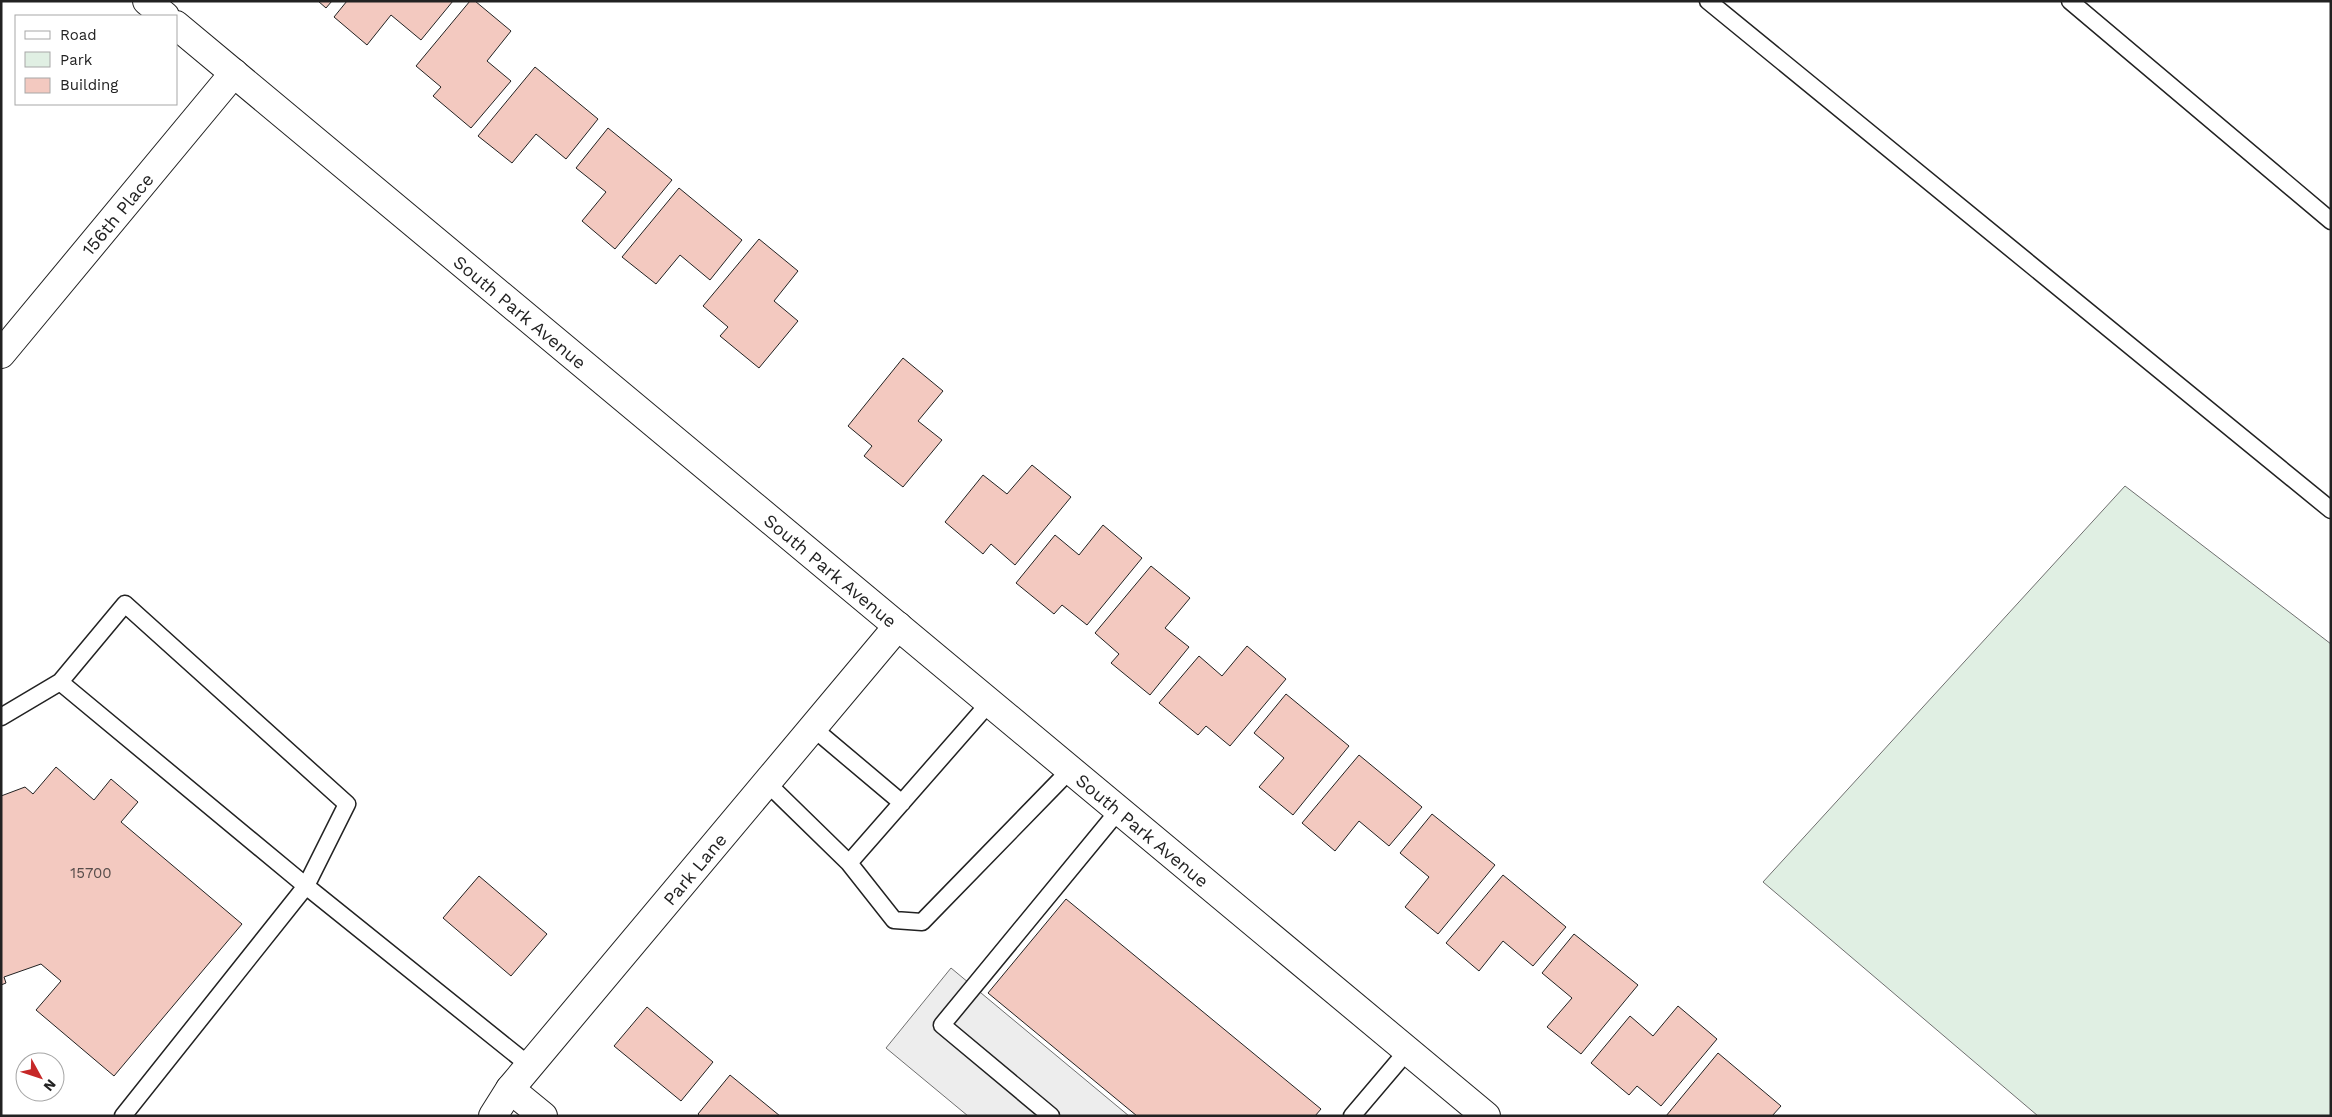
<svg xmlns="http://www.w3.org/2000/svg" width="2332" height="1117" font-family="'Work Sans',sans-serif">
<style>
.green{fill:#e0efe3;stroke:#6f6f6f}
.parking{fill:#ededed;stroke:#6f6f6f}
.building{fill:#f3c9c0;stroke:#222}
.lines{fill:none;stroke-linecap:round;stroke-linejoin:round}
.service-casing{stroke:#222;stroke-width:19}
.minor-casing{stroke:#222;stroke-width:30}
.tertiary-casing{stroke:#222;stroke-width:30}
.service{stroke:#fff;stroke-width:16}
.minor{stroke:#fff;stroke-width:28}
.tertiary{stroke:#fff;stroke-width:28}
.labels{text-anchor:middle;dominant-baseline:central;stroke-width:4;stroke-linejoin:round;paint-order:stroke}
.number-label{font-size:15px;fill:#564c4a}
.street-label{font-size:18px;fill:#222;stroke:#fff}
</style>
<rect width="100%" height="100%" fill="#fff"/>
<path class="green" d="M2125,486L2331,644V1116H2038L1763,882Z"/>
<path class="parking" d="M951,968L1129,1116H968L886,1048Z"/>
<path class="building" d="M318,1H332L326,8Z
M347,1H453L421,40L391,15L367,45L334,17Z
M470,1H475L511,31L487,61L511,81L471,128L433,96L441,87L416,66Z
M535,67L598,119L566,159L536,134L512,163L478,136Z
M608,128L672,180L615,249L582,221L606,192L576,168Z
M679,188L742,240L710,280L680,255L656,284L622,257Z
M759,239L798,271L774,301L798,321L759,368L720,336L728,327L703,306Z
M903,358L943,391L918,421L942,440L903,487L864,456L872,446L848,426Z
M1032,465L1071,497L1015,565L991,544L983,554L945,522L983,475L1007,494Z
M1103,525L1142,558L1087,625L1062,605L1054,614L1016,583L1055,535L1079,555Z
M1151,566L1190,598L1165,628L1189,647L1150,695L1111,663L1119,654L1095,633Z
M1247,646L1286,679L1230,746L1206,726L1198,735L1159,703L1199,656L1222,676Z
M1286,694L1349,746L1293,815L1259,787L1284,758L1254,733Z
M1359,755L1422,807L1389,846L1359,821L1335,851L1302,823Z
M56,767L94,800L111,779L138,802L121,822L242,924L114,1076L36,1010L61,981L41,964L4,977L6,983L1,985V796L25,787L33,794Z
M1432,814L1495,865L1438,934L1405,907L1429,877L1400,853Z
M1503,875L1566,927L1533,966L1503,941L1479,971L1446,943Z
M479,876L547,934L511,976L443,918Z
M1066,899L1321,1109L1315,1116H1137L988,993Z
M1574,934L1638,985L1581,1054L1547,1027L1572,998L1542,973Z
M1678,1006L1717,1039L1661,1106L1637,1086L1629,1095L1591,1063L1630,1016L1653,1036Z
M647,1007L713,1062L681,1101L614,1046Z
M1718,1053L1781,1106L1772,1116H1666Z
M730,1075L780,1116H700L698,1114Z"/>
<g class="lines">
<g class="service-casing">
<path id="service" d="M1708,1L2331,510
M2070,1L2331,221
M60,682L306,886L123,1116
M1,717L60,682L125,604L347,804L306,886L530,1066
M813,728L902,803
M767,783L849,863L894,920L922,922L1071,769
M849,863L990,702
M1051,1116L942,1025L1119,810
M1352,1116L1408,1050"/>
</g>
<g class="minor-casing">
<g id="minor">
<path id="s1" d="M1,354L234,73"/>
<path d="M510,1089L543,1116"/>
<path id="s2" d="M493,1116L510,1089L898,626"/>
</g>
</g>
<g class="tertiary-casing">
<g id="tertiary">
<path d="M147,1L165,16"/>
<path id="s3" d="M176,25L1486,1116"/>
</g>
</g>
<use href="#service" class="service"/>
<use href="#minor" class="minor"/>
<use href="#tertiary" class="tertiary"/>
</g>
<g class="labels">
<g class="number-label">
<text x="91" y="873">15700</text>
</g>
<g class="street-label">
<text stroke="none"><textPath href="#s1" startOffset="182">156th Place</textPath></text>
<text stroke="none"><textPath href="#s3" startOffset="448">South Park Avenue</textPath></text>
<text stroke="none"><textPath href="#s3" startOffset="852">South Park Avenue</textPath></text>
<text stroke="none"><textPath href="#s3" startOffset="1258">South Park Avenue</textPath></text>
<text stroke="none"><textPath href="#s2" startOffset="319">Park Lane</textPath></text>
</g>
</g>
<rect width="2332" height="1117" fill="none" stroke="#222222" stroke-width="5"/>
<rect x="15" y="15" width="162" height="90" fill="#ffffff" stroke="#a7a7a7"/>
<rect x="25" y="31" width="25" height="8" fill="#ffffff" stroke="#a7a7a7"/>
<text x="60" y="40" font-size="15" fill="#222222">Road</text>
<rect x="25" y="52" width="25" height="15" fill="#e0efe3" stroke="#a7a7a7"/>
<text x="60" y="65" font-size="15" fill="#222222">Park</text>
<rect x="25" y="78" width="25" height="15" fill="#f3c9c0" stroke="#a7a7a7"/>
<text x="60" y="90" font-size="15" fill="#222222">Building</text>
<g transform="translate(40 1077) rotate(130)"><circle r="24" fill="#ffffff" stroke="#a7a7a7"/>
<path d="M0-4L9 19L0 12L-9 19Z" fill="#c62828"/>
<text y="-8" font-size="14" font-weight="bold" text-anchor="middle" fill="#222222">N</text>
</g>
</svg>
